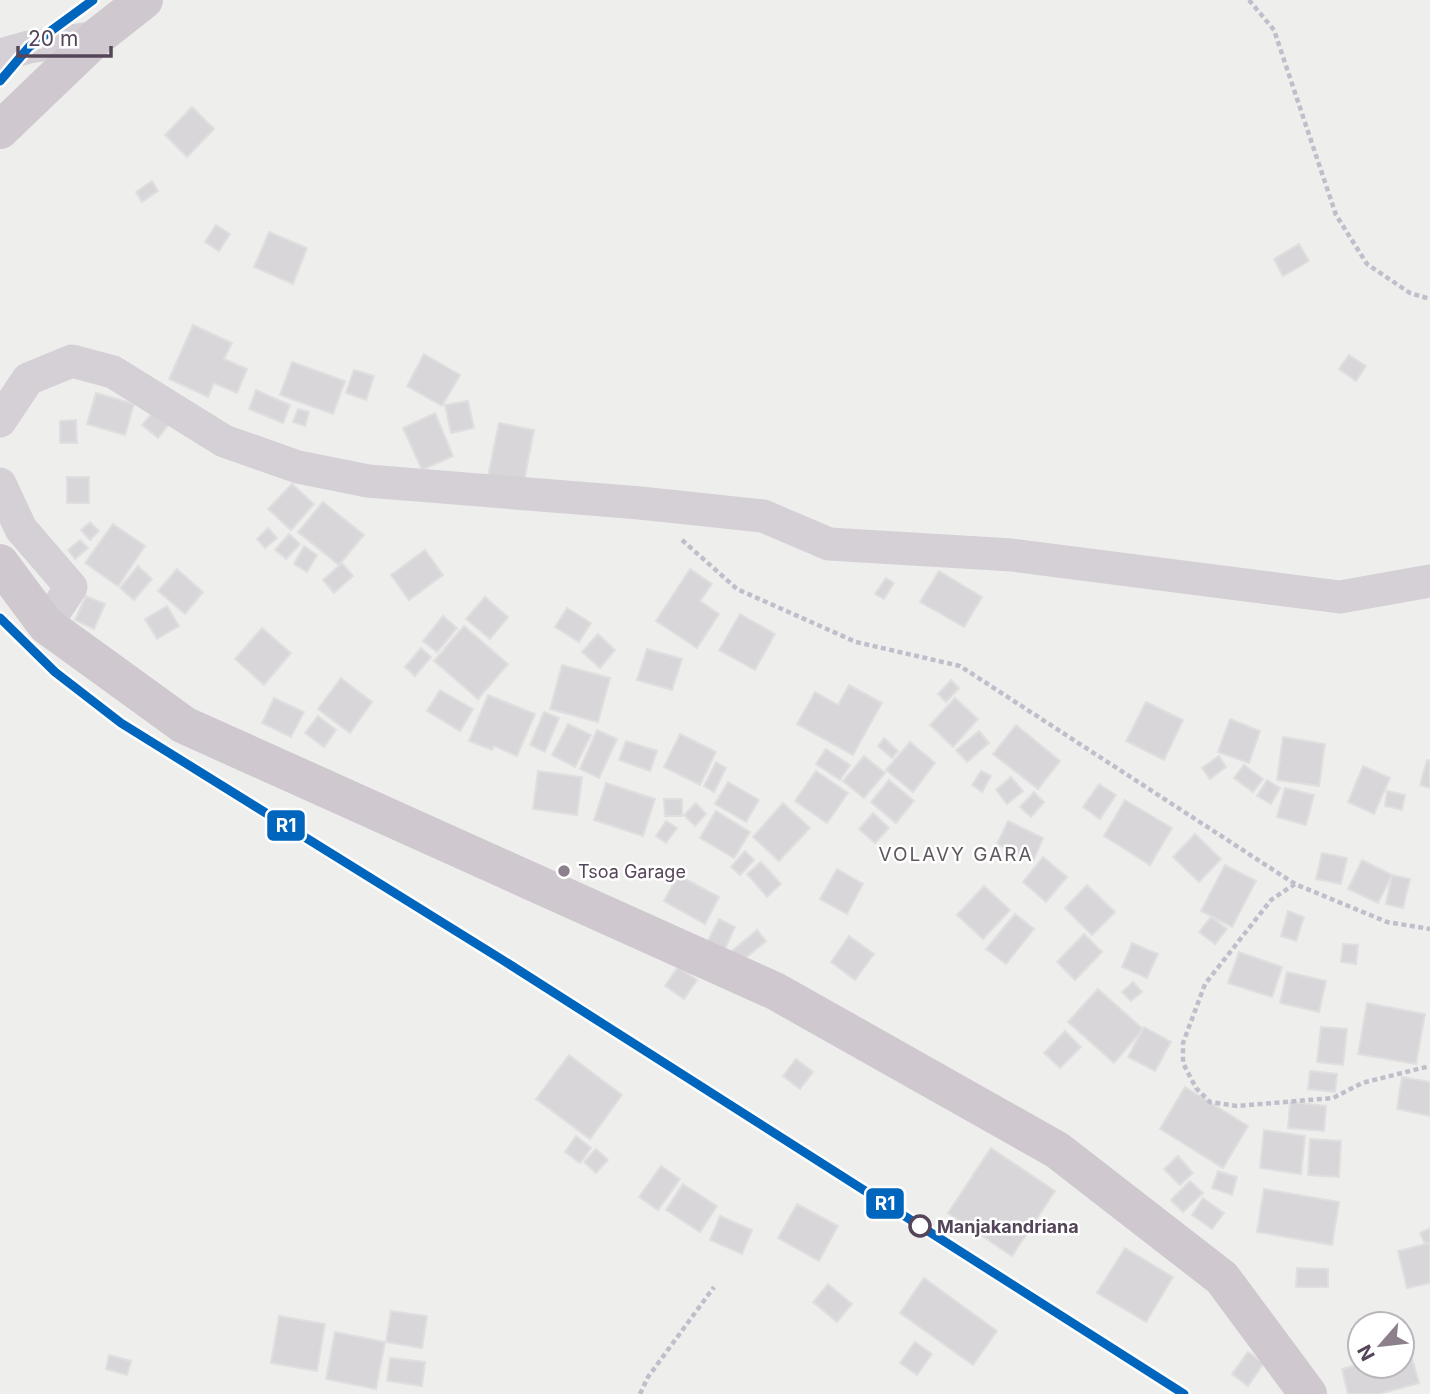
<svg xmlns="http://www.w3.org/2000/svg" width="1430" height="1394" font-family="Inter,sans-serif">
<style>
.building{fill:#d9d6d9;stroke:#e0dfe0;stroke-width:2}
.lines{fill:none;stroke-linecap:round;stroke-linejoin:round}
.path{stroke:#bfbeca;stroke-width:4.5;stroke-dasharray:5 3.5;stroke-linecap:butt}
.minor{stroke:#d4d0d5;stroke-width:33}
.major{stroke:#cfc9cf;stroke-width:38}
.rail-1-casing{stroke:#fff;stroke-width:14}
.rail-1{stroke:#0065bd;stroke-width:9}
.poi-dot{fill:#8b808c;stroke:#fff;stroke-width:2.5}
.stop-dot{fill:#fff;stroke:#554558;stroke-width:3.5}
.labels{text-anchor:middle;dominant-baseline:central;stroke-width:5;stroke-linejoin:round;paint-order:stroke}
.poi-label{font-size:18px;fill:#554558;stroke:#fff;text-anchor:start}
.stop-label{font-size:18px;font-weight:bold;fill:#554558;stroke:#fff;text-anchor:start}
.neighbourhood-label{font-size:19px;letter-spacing:2px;fill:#605960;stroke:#fff}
.line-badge{stroke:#fff;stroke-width:2.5}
.badge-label{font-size:19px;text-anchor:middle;font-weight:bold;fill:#fff}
</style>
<rect width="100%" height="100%" fill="#eeeeed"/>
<path class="building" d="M192,107L214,129L187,157L165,135Z
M152,181L158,191L142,202L136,192Z
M216,225L230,234L219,251L205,242Z
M269,232L307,248L293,284L254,267Z
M1299,244L1309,261L1283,276L1274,259Z
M193,325L232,343L224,359L247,369L237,393L214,383L208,397L169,379Z
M424,354L460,375L442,406L407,386Z
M1349,355L1366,366L1356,381L1339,369Z
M292,362L345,381L333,414L280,395Z
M354,370L374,376L366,400L346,393Z
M256,390L290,405L283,423L249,409Z
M96,393L134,404L125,435L87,424Z
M468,401L474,428L451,433L445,405Z
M298,409L309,412L305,426L293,422Z
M153,412L169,424L158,438L142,425Z
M435,413L453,456L422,470L403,428Z
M76,420L77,443H60V421Z
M499,423L534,430L523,487L487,481Z
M67,477H89V503H67Z
M292,484L314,504L291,530L268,509Z
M323,502L364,535L339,565L298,532Z
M90,522L99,531L90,540L81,530Z
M113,524L145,546L118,586L85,563Z
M268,528L277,538L265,548L257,539Z
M289,534L300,544L286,559L275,550Z
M80,540L88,548L75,559L68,550Z
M304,546L317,555L307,572L294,564Z
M425,550L443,575L409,600L391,575Z
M342,563L353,576L334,593L323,580Z
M138,566L152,579L134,600L120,588Z
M177,569L203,592L185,614L158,591Z
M690,569L712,584L700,601L719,614L697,648L656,621Z
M939,571L982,597L964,627L920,602Z
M886,578L894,583L884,599L875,594Z
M86,596L105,604L94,629L75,620Z
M485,597L508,617L490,639L466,619Z
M167,606L179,626L157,639L145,619Z
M567,608L591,623L579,642L555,627Z
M740,614L775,634L755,670L719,650Z
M443,616L457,628L437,652L423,641Z
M464,626L508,664L478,699L434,661Z
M262,628L291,653L264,685L235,659Z
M598,634L615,650L600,668L582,652Z
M421,648L431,657L415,676L405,667Z
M647,649L682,659L672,690L637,680Z
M562,665L610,678L598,722L550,709Z
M341,678L372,702L350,733L318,709Z
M951,680L959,688L946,702L938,694Z
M849,685L882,703L853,755L797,724L815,692L838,705Z
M440,690L473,709L460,731L427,711Z
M488,695L535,714L517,756L494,746L492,750L469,741Z
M274,698L304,712L291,737L262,723Z
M955,698L978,719L953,747L930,725Z
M1146,702L1183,720L1164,760L1126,741Z
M544,712L559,718L545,752L530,745Z
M318,716L336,730L324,747L305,733Z
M1230,719L1260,731L1249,763L1218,752Z
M568,724L591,735L575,767L552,755Z
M1016,725L1060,761L1038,789L993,754Z
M597,730L617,739L599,778L580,769Z
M979,731L989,743L967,762L956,750Z
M680,734L716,752L700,785L664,767Z
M1283,737L1325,744L1319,786L1277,780Z
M884,738L898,751L892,758L878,746Z
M626,741L657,751L650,771L619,760Z
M910,742L935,763L913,792L886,770Z
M826,749L850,765L840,780L816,764Z
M864,756L885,773L864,798L843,781Z
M1219,756L1226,767L1210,779L1202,768Z
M1427,760L1430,761V788L1420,785Z
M716,762L726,768L714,792L704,786Z
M1244,765L1263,779L1253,792L1234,778Z
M1363,766L1390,778L1374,814L1348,802Z
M538,771L582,777L577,815L533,809Z
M816,771L848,793L827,823L795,801Z
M981,771L991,776L982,792L972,785Z
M1011,777L1023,791L1007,804L996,790Z
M889,780L914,801L896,823L871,802Z
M1267,780L1280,788L1271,804L1257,796Z
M728,782L759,800L746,822L715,804Z
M606,783L655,799L643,836L594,820Z
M1099,784L1116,795L1100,819L1083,807Z
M1285,788L1314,795L1306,825L1277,817Z
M1387,791L1405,795L1402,810L1385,806Z
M1034,792L1044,802L1031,817L1020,807Z
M664,799H682V816H665Z
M1125,800L1172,828L1150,865L1104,836Z
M696,803L706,814L695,826L684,815Z
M783,803L810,828L779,861L753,837Z
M716,811L750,832L734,858L700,838Z
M873,813L889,828L875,843L859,829Z
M666,821L677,828L666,843L656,836Z
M1008,821L1043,838L1033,862L997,844Z
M1195,834L1221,859L1199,882L1173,857Z
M745,851L754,860L740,875L731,867Z
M1322,853L1347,858L1341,884L1316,879Z
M1043,857L1067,877L1046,902L1023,882Z
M1362,860L1392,875L1378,903L1348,889Z
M761,862L781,884L767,897L747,874Z
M1225,865L1256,881L1232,927L1201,911Z
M837,869L863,884L847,914L820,899Z
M678,875L719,897L705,924L664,901Z
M1392,875L1410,879L1403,908L1386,904Z
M1087,885L1115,912L1092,935L1065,908Z
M984,886L1010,910L983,939L957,915Z
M1288,911L1304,917L1296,941L1281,936Z
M1015,914L1034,929L1006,964L986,949Z
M1211,917L1227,929L1215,944L1199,932Z
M719,919L735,927L723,953L706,944Z
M757,930L766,941L741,962L732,951Z
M1084,934L1102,952L1075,980L1057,962Z
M849,936L874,954L855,980L831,962Z
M1132,943L1158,954L1147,978L1122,967Z
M1343,944L1358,945L1356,964L1341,962Z
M1239,952L1282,967L1272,997L1228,983Z
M678,967L697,980L684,999L665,986Z
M1287,972L1326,981L1319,1012L1280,1003Z
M1133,982L1142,992L1131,1001L1122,992Z
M1098,989L1143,1029L1114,1063L1068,1022Z
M1367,1003L1425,1014L1416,1064L1358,1054Z
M1144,1027L1171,1042L1155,1071L1128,1057Z
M1321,1027L1347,1029L1343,1065L1317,1062Z
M1065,1031L1081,1047L1060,1068L1044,1053Z
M569,1055L622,1095L590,1139L536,1099Z
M796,1059L813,1072L800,1089L783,1076Z
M1310,1071L1337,1074L1335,1092L1308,1089Z
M1402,1077L1430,1082V1116L1397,1109Z
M1185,1087L1248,1126L1223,1168L1160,1129Z
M1290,1102L1326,1106L1324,1131L1288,1128Z
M1264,1130L1305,1136L1301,1174L1260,1168Z
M576,1136L591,1148L580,1163L565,1152Z
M1310,1139L1341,1141L1339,1177L1308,1175Z
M991,1148L1055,1191L1012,1256L948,1213Z
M596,1149L608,1160L596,1173L584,1162Z
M1178,1156L1193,1173L1180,1185L1164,1169Z
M661,1166L680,1179L658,1210L639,1197Z
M1218,1171L1237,1177L1232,1195L1212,1188Z
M1190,1181L1203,1193L1183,1212L1171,1200Z
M683,1184L717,1206L700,1232L666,1210Z
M1264,1189L1339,1202L1332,1245L1257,1232Z
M1203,1198L1224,1213L1212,1229L1192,1215Z
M797,1204L838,1226L819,1261L778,1238Z
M720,1216L752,1230L742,1254L710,1240Z
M1430,1228V1242L1425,1244L1420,1233Z
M1430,1243V1283L1407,1288L1398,1251Z
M1125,1248L1173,1277L1146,1322L1097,1293Z
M1297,1268L1328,1269V1287H1296Z
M924,1278L997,1331L973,1365L900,1313Z
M828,1284L852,1304L837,1322L813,1302Z
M391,1311L427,1316L422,1348L386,1342Z
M279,1316L325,1324L317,1371L271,1363Z
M335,1332L385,1342L376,1389L326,1379Z
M915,1342L932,1354L917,1375L900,1363Z
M1410,1351L1419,1383L1379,1394H1348L1342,1369L1360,1364V1366H1402V1353Z
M1248,1352L1264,1363L1248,1386L1232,1374Z
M109,1355L131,1361L127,1375L106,1369Z
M390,1358L425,1362L422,1386L387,1381Z"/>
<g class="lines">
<path class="path" d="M1249,0L1274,30L1336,215L1367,264L1410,293L1430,299
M682,540L737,589L856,642L960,666L1295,884L1387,922L1430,929
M1295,884L1271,900L1205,984L1183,1043V1063L1196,1088L1210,1102L1237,1106L1333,1098L1362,1083L1430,1066
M640,1394L648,1377L714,1287"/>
<path class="minor" d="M0,55L29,47L97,37
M0,421L28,379L72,361L113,372L224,441L298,467L368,481L640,503L763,516L829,544L1012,555L1340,597L1430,581
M0,484L21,529L71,587L46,625"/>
<path class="major" d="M0,130L97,37L144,0
M0,563L46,625L184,725L775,991L1057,1150L1222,1278L1308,1394"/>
<g class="rail-1-casing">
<path id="rail-1" d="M0,81L29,47L93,0
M0,618L55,672L121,723L501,959L1184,1394"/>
</g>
<use href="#rail-1" class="rail-1"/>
</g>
<circle class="poi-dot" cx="564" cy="871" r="7"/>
<circle class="stop-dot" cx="920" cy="1226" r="10"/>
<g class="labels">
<g class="poi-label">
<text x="578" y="871">Tsoa Garage</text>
</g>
<g class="stop-label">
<text x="937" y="1226">Manjakandriana</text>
</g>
<g class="neighbourhood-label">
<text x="956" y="854">VOLAVY GARA</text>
</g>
</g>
<g class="line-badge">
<rect x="266" y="809" width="40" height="33" rx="7" fill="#0065bd"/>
<rect x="865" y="1187" width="40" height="33" rx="7" fill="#0065bd"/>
</g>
<g class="badge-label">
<text x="286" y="832">R1</text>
<text x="885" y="1210">R1</text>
</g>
<g transform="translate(1381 1345) rotate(242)"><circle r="33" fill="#ffffff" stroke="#bbb5bc" stroke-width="2"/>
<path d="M0-5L12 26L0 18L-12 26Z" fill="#8b808c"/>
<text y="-10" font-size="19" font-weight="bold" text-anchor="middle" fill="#554558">N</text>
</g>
<path d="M18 46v10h93v-10" fill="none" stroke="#554558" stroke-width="3.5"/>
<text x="28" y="46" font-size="21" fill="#554558" stroke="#ffffff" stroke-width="5" paint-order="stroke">20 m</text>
</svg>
